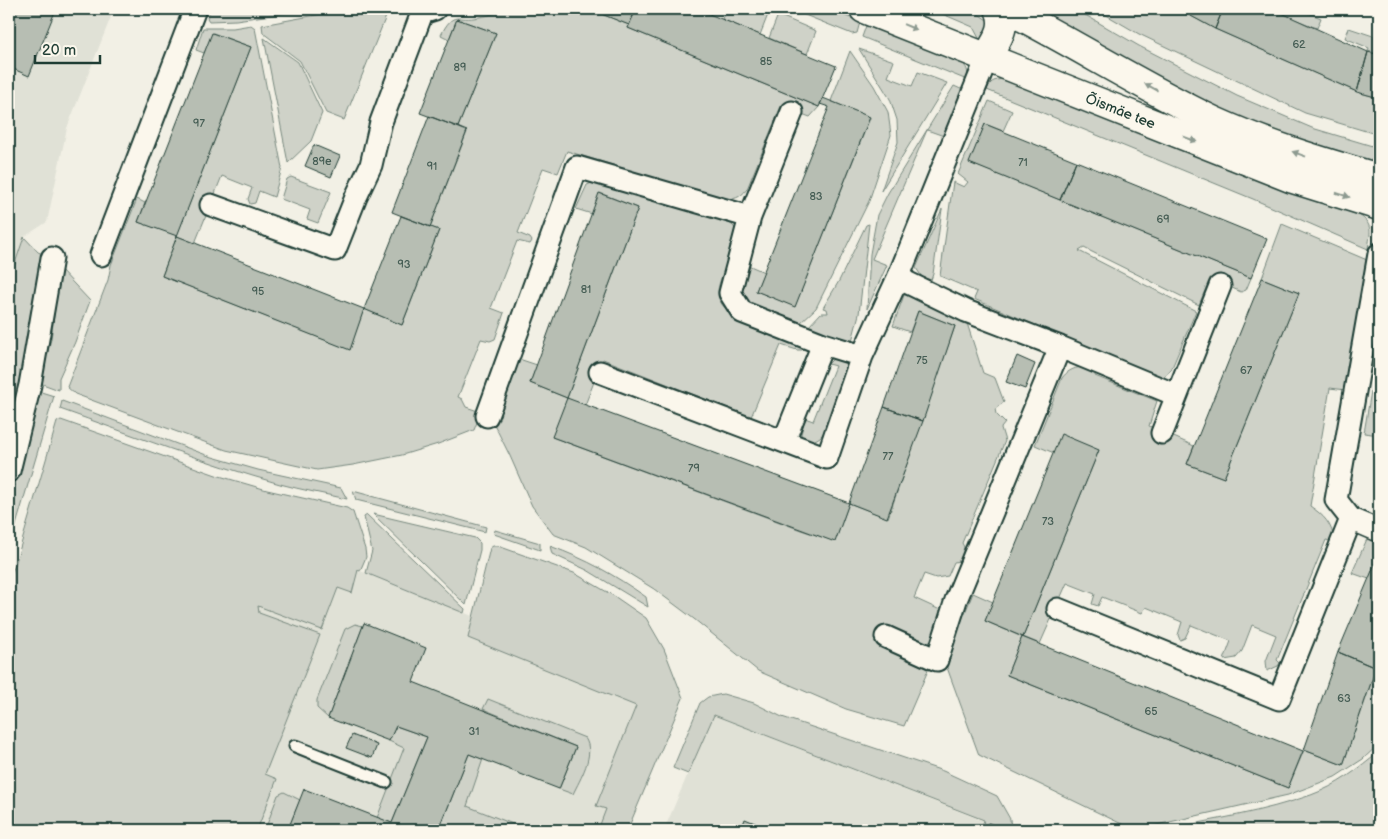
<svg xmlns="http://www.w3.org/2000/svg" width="1388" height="839" font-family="'Balsamiq Sans',sans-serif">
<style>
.built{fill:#e0e1d6}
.green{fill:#cfd2c8;stroke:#77887e}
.building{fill:#b7beb3;stroke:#1f3d34}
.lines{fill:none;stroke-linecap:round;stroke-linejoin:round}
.lane-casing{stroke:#1f3d34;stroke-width:15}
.street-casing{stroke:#1f3d34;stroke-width:25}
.secondary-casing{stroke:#1f3d34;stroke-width:31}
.lane{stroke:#fbf7ec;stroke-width:11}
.street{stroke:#fbf7ec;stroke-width:21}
.secondary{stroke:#fbf7ec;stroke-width:28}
.oneway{fill:#8d9a90}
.labels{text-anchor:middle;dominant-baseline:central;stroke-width:5;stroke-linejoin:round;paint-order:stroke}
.number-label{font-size:11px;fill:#455d54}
.street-label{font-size:14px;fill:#1f3d34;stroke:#fbf7ec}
</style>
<rect width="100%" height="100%" fill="#f2f0e5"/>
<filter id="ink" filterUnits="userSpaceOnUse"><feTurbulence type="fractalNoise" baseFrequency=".02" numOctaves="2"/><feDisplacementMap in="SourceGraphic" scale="10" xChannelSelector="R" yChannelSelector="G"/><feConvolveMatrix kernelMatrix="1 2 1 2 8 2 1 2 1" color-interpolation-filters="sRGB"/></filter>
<g filter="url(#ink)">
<path class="built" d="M9,9H114L67,128L47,222L24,237L9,281Z
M358,570L666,694L612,830H9V635Z
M713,715L984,821L981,830H664Z"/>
<path class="green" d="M211,9H261L268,11L269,9H314L236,20L209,21L207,18Z
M349,9H389L344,120L326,113L300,61L263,33L262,25Z
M506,9H589L629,25L628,28L819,107L810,117L781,106L747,189C740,198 734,200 723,199L567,151L558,173L543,168L518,233L530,238L532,241L530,244L517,241L491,308L504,313L495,339L490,341L481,339L458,397L462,399L466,407L481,412L474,430L438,444L402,455L353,465L317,470L226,450L75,394L67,387L108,280L111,265L137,199L145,203L138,222L177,235L251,47L213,33L204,53L196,50L203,28H233L251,25L255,28L282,168L274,197L259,191L255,203L250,204L248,199L252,188L222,176L195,243L177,236L162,276L349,349L364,309L402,325L439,230L430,227L467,132L458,127L496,33L457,19L449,39L441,35C454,9 457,22 479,17C489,16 497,12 506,9Z
M726,9H760L769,12L760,35L722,19Z
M790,9H829L860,22L857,33L852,34Z
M931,9H971L993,24L981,42L973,27Z
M1039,9H1075L1139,46L1237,96L1312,128L1379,148V167L1344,157L1237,117L1157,77L1082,35Z
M1096,9H1178L1215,29L1357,92L1379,98V135L1305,113L1139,34Z
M1281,9H1298L1321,18L1317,28L1279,13Z
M778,15L816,31L807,54L769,38Z
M867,23L961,61C967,68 969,71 967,80L862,37Z
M1349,28L1379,38V54L1368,51L1369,48L1345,38Z
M264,38L298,62L322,113L311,141L288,163Z
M859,49L894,61L888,77L912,86L918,72L947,83L881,191L898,142L897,120L890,99Z
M850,51L874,86L888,112L891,135L869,201L816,308L799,324L750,303C737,293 744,279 748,265L764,272L756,291L795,306L870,118L831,101Z
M1004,79L1291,193L1359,215C1374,225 1370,233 1368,249L1253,199L987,90C990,81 994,80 1004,79Z
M954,86L963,90L944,136L927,130L872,259L887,265L867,309L870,254L877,215L888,193Z
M989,101L1012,111L1003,131L985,124L970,163L1251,278L1246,290L1241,292L1210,278L1199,305L1084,248L1079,251L1196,311L1171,370L1163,377L1157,376L974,299L977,292L940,276L953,182L964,187L968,182L958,174Z
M291,177L331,192L318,223L307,219L310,210L281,199L287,179Z
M594,182L725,220C729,223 735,226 736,231C741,247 716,277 718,295C719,304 729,312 735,317L803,347L802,350H797L781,345L751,417L603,359L585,405L552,437L801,530L835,541L849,503L888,518L955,326L918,311L910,332L893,326L904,295H913L965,317L983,373L995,378L1004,402L995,409L996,414L1005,423L1001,428L1005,441L962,543L964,547L960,561L954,562L948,576L936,578L924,574L914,598L938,609L945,615L929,668L904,726L846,709L758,671L694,619L654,589L586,547L553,534L532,506L510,456L494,424V417L519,359L537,365L530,383L567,398L638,208L600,193L592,214L576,209L587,185Z
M942,209L933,274L931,280L922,277L916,268Z
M869,224L859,314L852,341L842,346L808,327L821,313H828L827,309L823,308L839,281L866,225Z
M1282,224L1367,260L1346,390L1330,388L1310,506C1323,515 1333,524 1334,542L1326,540L1277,660L1280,663L1278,666L1267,671L1266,661L1276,635L1252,625L1242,651L1236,658L1224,660L1231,641L1191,625L1185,638L1180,640L1178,635L1182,622L1146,607L1142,613L1102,597L1098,606L1092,604L1095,594L1067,583L1040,644L1023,637L1099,450L1054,453L1035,445L1062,378C1071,366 1083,366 1097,368L1095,376L1157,401L1149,426L1194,446L1187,464L1224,478L1299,293L1262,278Z
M24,237L38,252L52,258L9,471V281Z
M60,269L90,301L75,342L59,378V390L40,383L51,339Z
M1379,343V435L1364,433Z
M835,357L845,362C847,365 848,369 847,373C845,383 827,431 821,436C816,441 809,442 803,440L801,434L805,418L813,421L835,366L828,364Z
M38,391L54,396L9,549V508Z
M62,401L209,456L258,470L341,488L347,499C325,494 302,490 280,484C205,463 133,435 60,409Z
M61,420L216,475L267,490L347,508L353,512L365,549L366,557L360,571L358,570L352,593L338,588L322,630L258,606L259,613L320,635L265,774L277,779L257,830H9V579L15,565L57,422Z
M353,491L486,527L485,532L356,500Z
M373,514L475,538L480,543V550L466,605Z
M367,515L465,609L464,613L366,573L372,551L364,517Z
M495,530L540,543V550L494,534Z
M1376,537L1379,538V560L1377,559L1369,579L1352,573L1367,539Z
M493,546H498L574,573L614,596L646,618L664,649L683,698L630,824L622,830H598L606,809L596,806L636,706L468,638L490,548Z
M550,546C588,560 613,574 646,597L648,607L587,570L552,554Z
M973,593L993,602L985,621L1022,637L1007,675L1288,788L1304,750L1343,765L1379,660V744L1363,759L1335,777L1288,795L1139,829L1130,828L979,755L945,662Z
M355,624L363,626L328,718L317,708V700L345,629Z
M723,694L754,703L782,717L943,771L997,796L1010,819L1011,830H1006L989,823L985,830H981L984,820L714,715L688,774L673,768L700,703L708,697Z
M488,699L585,738C596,754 580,779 573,794L559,789L576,747L483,709Z
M396,726L427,737L392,823L377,818L404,748L389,741Z
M1379,752V830H1162C1212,820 1264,812 1311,795C1336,786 1359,769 1379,752Z
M469,754L483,759L467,806L528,830H439Z
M284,792L300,800L289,827L296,830H265L278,795Z"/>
<path class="building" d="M9,9H56L29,76L9,67Z
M589,9H636L629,25Z
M636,9H697L836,66L819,107L628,28Z
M1178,9H1223L1215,29Z
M1223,9H1273L1368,52L1357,92L1215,29Z
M457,19L496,33L458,127L420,113Z
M212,33L251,47L177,236L138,222Z
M1368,52L1379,55V98L1357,92Z
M823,98L870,117L795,307L756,291L829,107L820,104Z
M429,116L467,131L430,227L392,212Z
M985,124L1076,161L1060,200L969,163Z
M314,145L340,156L331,177L305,166Z
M1076,161L1267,239L1251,278L1060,200Z
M599,193L638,208L567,398L530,383Z
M401,216L439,230L402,325L364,309Z
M177,236L364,309L350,350L162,276Z
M1262,278L1299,293L1224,478L1187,464Z
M918,311L955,326L923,421L884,407Z
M1017,356L1035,364L1025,389L1006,382Z
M567,398L849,503L835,542L552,437Z
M884,407L923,421L887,518L849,503Z
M1061,434L1099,450L1023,637L985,621Z
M1379,461V489H1375Z
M1377,559L1379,560V660L1376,668L1338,652Z
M364,623L426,648L413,682L576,747L559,789L469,754L439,830H296L289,827L304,789L392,823L427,737L396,726L389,741L328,718Z
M1022,637L1303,751L1288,788L1007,675Z
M1338,652L1376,668L1343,765L1304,750Z
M352,735L377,745L372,758L346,748Z
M745,819L772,830H741Z
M988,823L1006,830H985Z"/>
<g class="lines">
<g class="lane-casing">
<path id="lane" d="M295,746L386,782"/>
</g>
<g class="street-casing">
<path id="street" d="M792,112L750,217L730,293L742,312L823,344L862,356
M211,205L335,250L356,197L371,165L381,122L422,13L435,9
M101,255L195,9
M898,278L966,311L1060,347L1176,395
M600,372L827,458L862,356L898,278L987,58
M487,416L577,167L750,217
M1162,433L1220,286
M784,441L823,344
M9,471L30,385L52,258
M1351,519L1379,531
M1058,609L1279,699L1351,519L1336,500L1379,254
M886,637L937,660L956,600L1060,347"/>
</g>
<g class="secondary-casing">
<g id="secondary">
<path id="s1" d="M864,9L1293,179L1379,206"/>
<path d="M1007,9C1077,45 1143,87 1214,121C1267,145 1323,162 1379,178"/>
<path d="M987,58C995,41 1008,29 999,9"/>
</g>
</g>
<use href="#lane" class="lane"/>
<use href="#street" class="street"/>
<use href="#secondary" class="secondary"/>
</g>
<defs><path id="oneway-solid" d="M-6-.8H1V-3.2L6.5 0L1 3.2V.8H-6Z" transform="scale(1.25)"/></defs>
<g class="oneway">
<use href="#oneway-solid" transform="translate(910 27) rotate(22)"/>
<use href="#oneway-solid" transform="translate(1151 87) rotate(-152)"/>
<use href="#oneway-solid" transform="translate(1190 139) rotate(21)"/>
<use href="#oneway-solid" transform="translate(1299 154) rotate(-160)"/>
<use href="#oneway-solid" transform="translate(1343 195) rotate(17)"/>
</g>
</g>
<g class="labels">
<g class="number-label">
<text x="1299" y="44">62</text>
<text x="766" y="61">85</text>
<text x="460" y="67">89</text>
<text x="199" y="123">97</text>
<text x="322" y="161">89e</text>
<text x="1023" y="162">71</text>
<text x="432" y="166">91</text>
<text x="816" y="196">83</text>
<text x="1163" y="219">69</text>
<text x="404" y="264">93</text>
<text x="586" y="289">81</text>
<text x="258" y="291">95</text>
<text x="922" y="360">75</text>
<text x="1246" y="370">67</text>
<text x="888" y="456">77</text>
<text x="694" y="468">79</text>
<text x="1048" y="521">73</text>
<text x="1344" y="698">63</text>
<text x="1151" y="711">65</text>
<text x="474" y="731">31</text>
</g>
<g class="street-label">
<text stroke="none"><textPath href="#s1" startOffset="276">Õismäe tee</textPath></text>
</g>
</g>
<rect width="1388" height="839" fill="none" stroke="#fbf7ec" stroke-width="30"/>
<rect x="15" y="15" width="1358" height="809" fill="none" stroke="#1f3d34" stroke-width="2" filter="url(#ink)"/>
<path d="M35 55v8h65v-8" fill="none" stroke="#1f3d34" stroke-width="2.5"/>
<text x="42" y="55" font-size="15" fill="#1f3d34" stroke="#fbf7ec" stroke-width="4" paint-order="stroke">20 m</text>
</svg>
